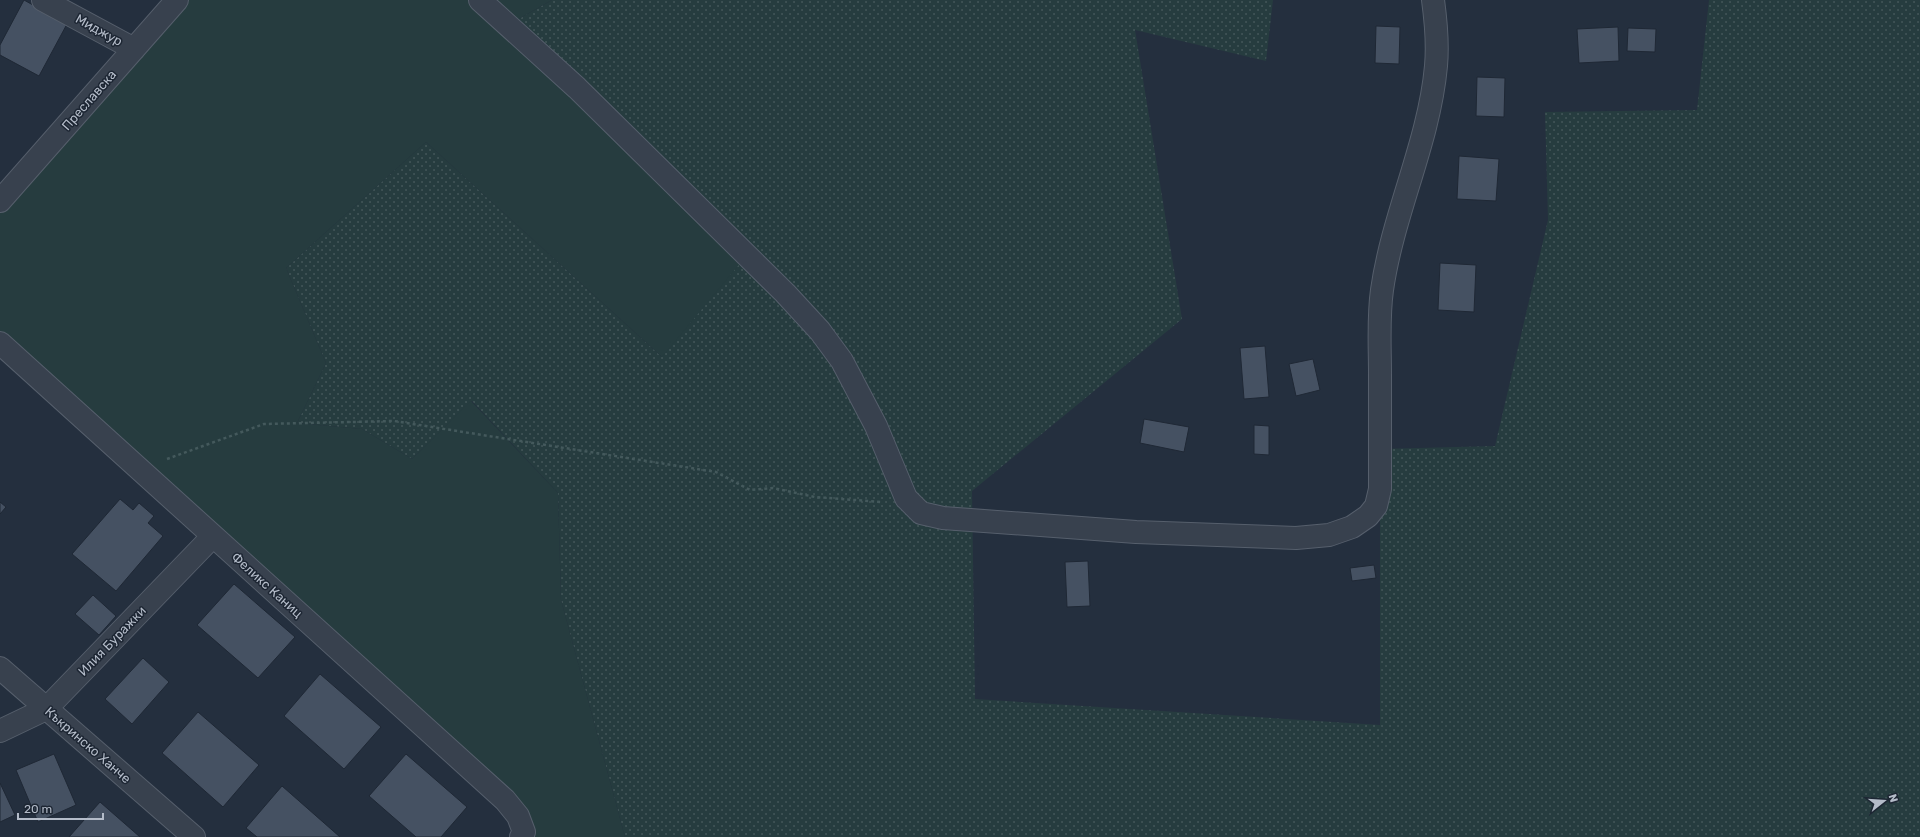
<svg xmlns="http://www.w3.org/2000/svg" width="1920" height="837" font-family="Rubik,sans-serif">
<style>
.grass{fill:url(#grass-dots)}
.garden{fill:#263c3f}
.building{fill:#455162;stroke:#1f2835}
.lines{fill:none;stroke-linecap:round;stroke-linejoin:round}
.street-casing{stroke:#565f6c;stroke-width:24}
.path{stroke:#44595c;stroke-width:2.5;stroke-dasharray:3 3;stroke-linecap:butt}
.street{stroke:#38414e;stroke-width:22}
.labels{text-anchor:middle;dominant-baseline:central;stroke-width:3;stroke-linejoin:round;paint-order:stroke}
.street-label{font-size:13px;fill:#b4bcc9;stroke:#1d2633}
</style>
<defs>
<pattern id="grass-dots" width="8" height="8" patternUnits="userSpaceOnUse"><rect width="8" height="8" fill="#263c3f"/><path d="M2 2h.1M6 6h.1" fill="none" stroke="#435659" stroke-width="1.8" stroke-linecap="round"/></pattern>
</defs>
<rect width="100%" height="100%" fill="#242f3e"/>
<path class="grass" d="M552,0H1273L1266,61L1135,30L1182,319L972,491L975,699L1380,725V449L1495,446L1548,220L1545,112L1697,110L1709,0H1920V837H625L561,600L558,493L472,401L412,459L362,429L297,423L326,363L286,268L426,142L662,357L508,25Z"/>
<path class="garden" d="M177,0H552L508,25L747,255L662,357L426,142L286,268L326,363L297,423L362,429L412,459L471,401L558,493L561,600L625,837H521L524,832L0,343V201Z"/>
<path class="building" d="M24,0L67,24L39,76L0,55V45Z
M1376,26L1400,27L1399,64L1375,63Z
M1618,27L1619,61L1579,63L1577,29Z
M1628,28L1656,29L1655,52L1627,51Z
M1477,77L1505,78L1504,117L1476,116Z
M1459,156L1499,159L1496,201L1457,199Z
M1440,263L1476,265L1474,312L1438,310Z
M1265,346L1269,397L1244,399L1240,348Z
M1313,359L1320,390L1296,396L1289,364Z
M1144,419L1189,427L1184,452L1140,443Z
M1254,425L1269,426V455L1254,454Z
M120,499L133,510L139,503L154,516L148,523L163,536L116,591L72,554Z
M0,502L6,507L0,514Z
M1088,561L1090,606L1067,607L1065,562Z
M1374,565L1376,578L1352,581L1350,568Z
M234,584L295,637L258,678L197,625Z
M93,595L116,616L99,635L75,614Z
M143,658L169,682L132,724L105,699Z
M320,674L381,727L344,769L284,716Z
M198,712L259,765L223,807L162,753Z
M54,754L76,805L38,822L16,770Z
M406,754L467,807L441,837H416L369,796Z
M0,783L15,815L0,822Z
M282,786L340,837H257L246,828Z
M100,802L140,837H69Z"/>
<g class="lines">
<g class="street-casing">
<path id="street" d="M43,0L134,49
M480,0L577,88L785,293L820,331L842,361L876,426L906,498L921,513L943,518L1136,532L1296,538L1329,535L1352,527L1368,516L1376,506L1380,489C1380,451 1380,413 1380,374C1380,346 1378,318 1382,290C1393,213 1429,143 1436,66C1438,44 1436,22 1433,0
M0,201L177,0
M0,343L505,800L518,816L524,832L521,837
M0,668L194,837
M0,731L46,709L213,536"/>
</g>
<path class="path" d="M167,459L264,424L394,421L716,472L750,490L773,488L815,497L881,502"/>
<use href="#street" class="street"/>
</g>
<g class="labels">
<g class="street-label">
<text transform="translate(99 30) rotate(29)">Миджур</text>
<text transform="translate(89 100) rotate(-49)">Преславска</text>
<text transform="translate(267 585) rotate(42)">Феликс Каниц</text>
<text transform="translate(112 641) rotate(-46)">Илия Буражки</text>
<text transform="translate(88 745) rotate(41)">Къкринско Ханче</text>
</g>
</g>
<g transform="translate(1884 801) rotate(73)" stroke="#1d2633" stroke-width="3" paint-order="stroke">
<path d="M0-3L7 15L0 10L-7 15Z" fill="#b4bcc9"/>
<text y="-6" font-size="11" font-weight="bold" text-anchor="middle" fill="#b4bcc9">N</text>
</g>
<path d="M18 813v6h85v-6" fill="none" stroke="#b4bcc9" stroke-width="2"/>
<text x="24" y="813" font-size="12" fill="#b4bcc9" stroke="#1d2633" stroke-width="3" paint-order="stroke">20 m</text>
</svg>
